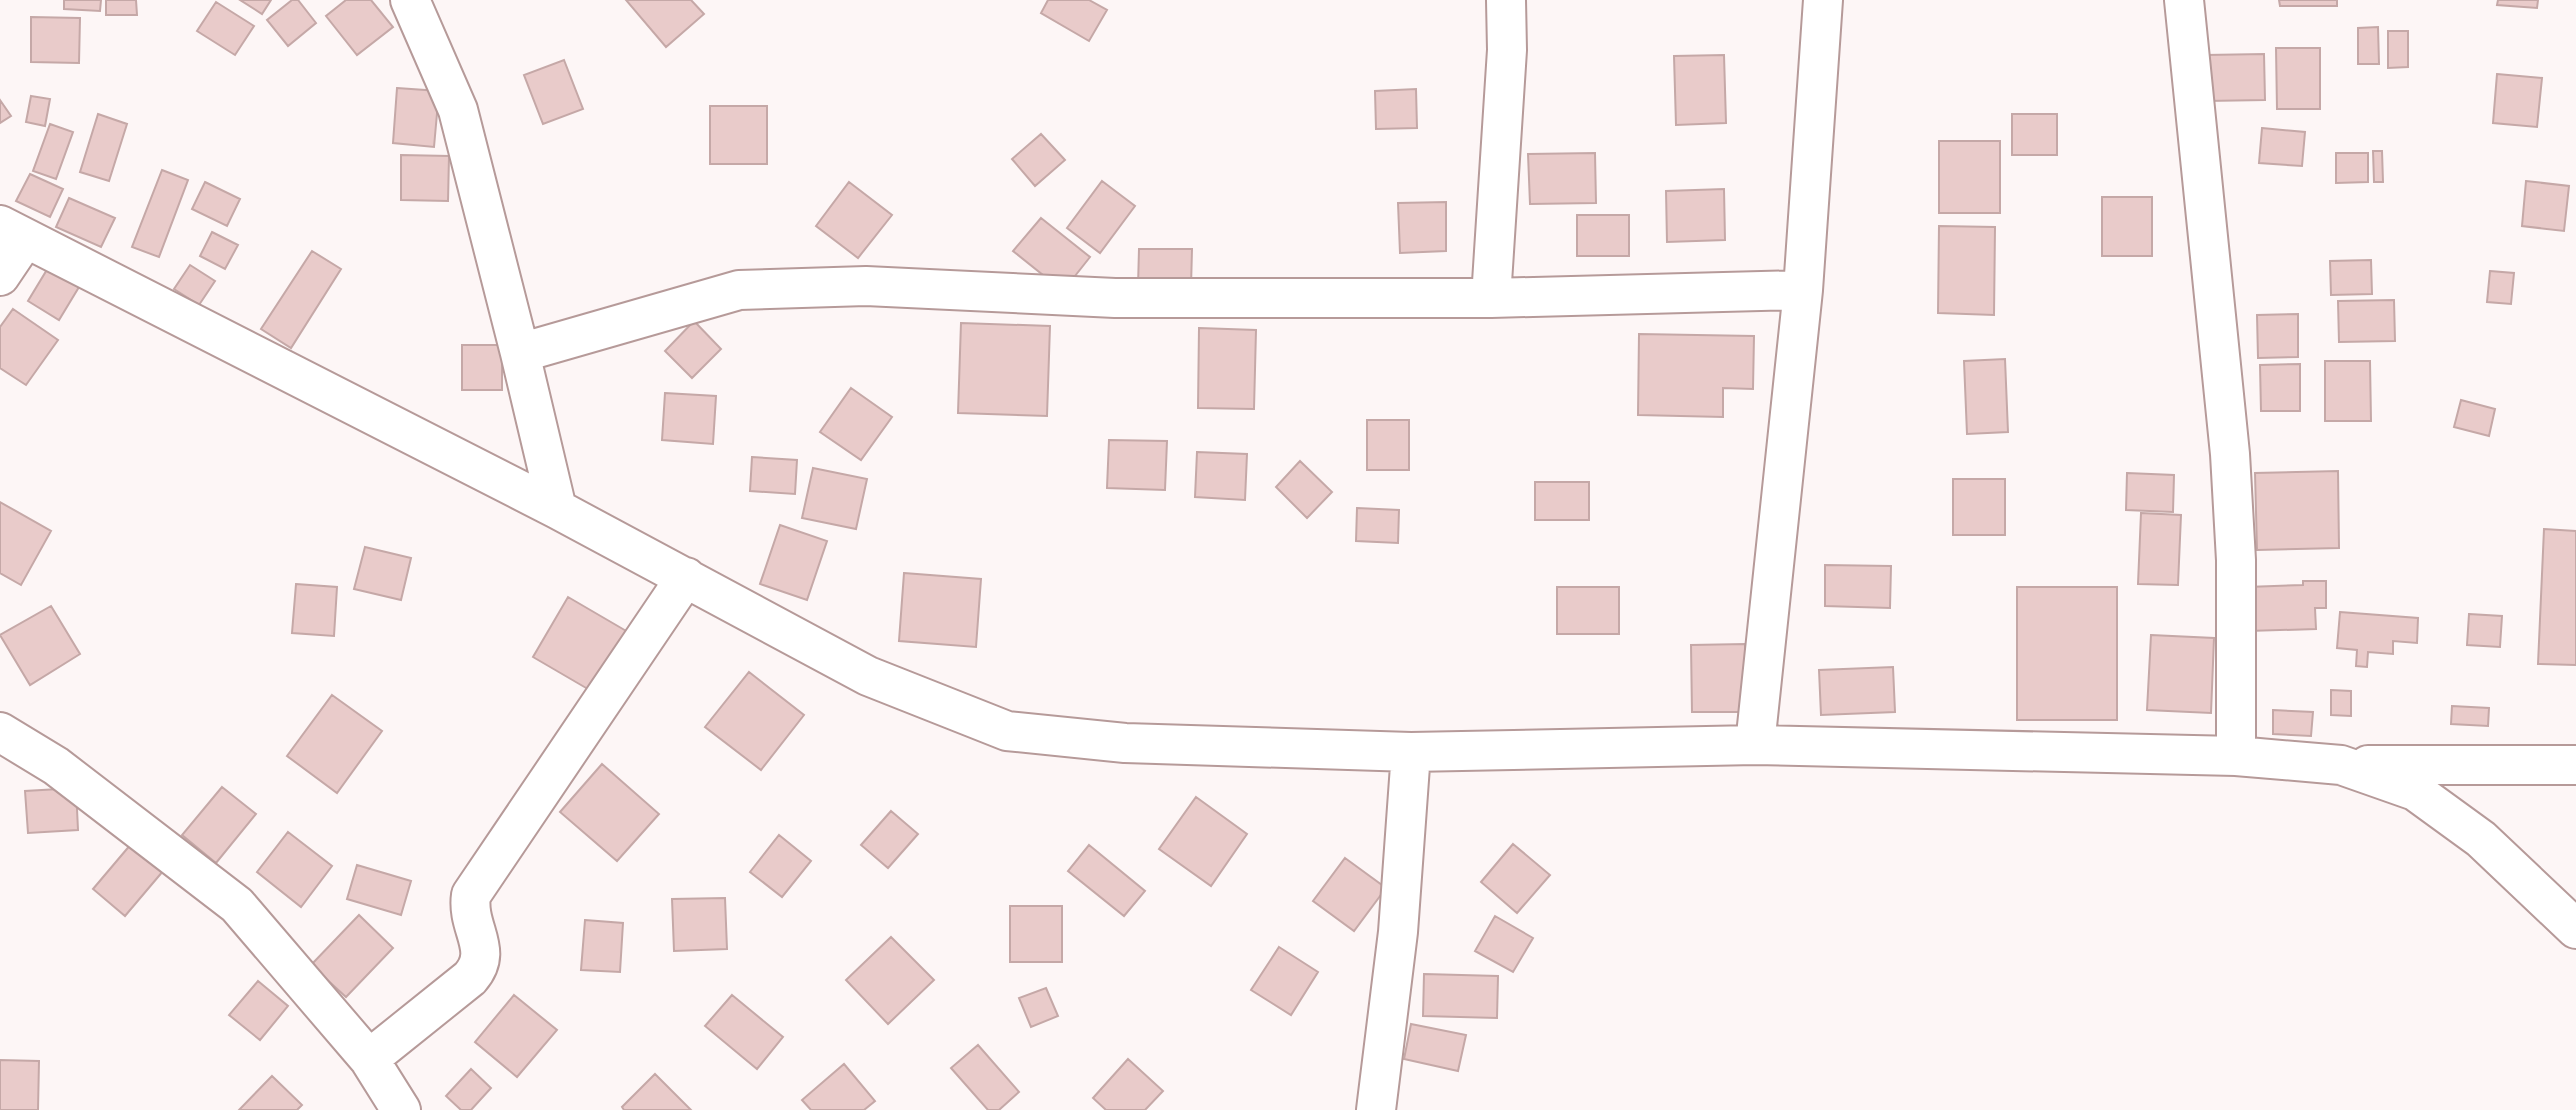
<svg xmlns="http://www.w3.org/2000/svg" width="2576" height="1110" font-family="'Libre Baskerville',serif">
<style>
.building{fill:#e9cbca;stroke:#c5a8a7;stroke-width:2}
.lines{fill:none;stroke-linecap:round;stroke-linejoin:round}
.street-casing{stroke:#b69a99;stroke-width:42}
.street{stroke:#fff;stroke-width:38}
</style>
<rect width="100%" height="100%" fill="#fdf6f6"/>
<path class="building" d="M64,0H101L100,11L64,9Z
M106,0H136L137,15H106Z
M240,0H271L262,14Z
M292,0H298L316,23L288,46L267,20Z
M346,0H371L393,27L357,55L326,16Z
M626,0H691L704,14L666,47Z
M1048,0H1089L1107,10L1089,41L1041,13Z
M2279,0H2337V6H2280Z
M2498,0H2538L2537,8L2497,5Z
M216,2L254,26L235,55L197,31Z
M31,17L80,18L79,63L31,62Z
M2378,27L2379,64H2358V28Z
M2388,31H2408V67L2388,68Z
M2276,48H2320V109H2277Z
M2264,54L2265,100L2206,101V55Z
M1724,55L1726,123L1676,125L1674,56Z
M564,60L583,109L543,124L524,75Z
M2497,74L2542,78L2537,127L2493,123Z
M397,88L439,91L434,147L393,143Z
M1416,89L1417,128L1376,129L1375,91Z
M31,96L50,99L45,126L26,122Z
M0,100L11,116L0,123Z
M710,106H767V164H710Z
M98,114L127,124L109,181L80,172Z
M2012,114H2057V155H2012Z
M50,124L73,132L56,179L33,171Z
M2262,128L2305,132L2302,166L2259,163Z
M1041,134L1065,160L1035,186L1012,159Z
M1939,141H2000V213H1939Z
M2373,151H2382L2383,182H2374Z
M1595,153L1596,203L1530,204L1528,154Z
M2336,153H2368V182L2336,183Z
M401,155L449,156L448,201L401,200Z
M162,170L188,180L159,257L132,247Z
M30,174L63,189L50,217L16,201Z
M1102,181L1135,206L1100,253L1067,228Z
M2526,181L2569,186L2564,231L2522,226Z
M205,182L240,199L227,226L192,209Z
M849,182L892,215L858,258L816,226Z
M1724,189L1725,240L1667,242L1666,191Z
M2102,197H2152V256H2102Z
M69,198L115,218L101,247L56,227Z
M1446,202V251L1400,253L1398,203Z
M1577,215H1629V256H1577Z
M1041,218L1090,257L1063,291L1013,251Z
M1939,226L1995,227L1994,315L1938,313Z
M212,232L238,245L225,269L200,256Z
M1139,249H1192L1191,287L1138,286Z
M312,251L341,269L291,348L261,329Z
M2371,260L2372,294L2331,295L2330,261Z
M190,265L215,281L199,305L174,289Z
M48,268L79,287L59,320L28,301Z
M2490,271L2514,273L2511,304L2487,302Z
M2394,300L2395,341L2339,342L2338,301Z
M13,309L58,340L26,385L0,368V327Z
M2298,314V357L2258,358L2257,315Z
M694,321L721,349L692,378L665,351Z
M961,323L1050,326L1047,416L958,413Z
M1199,328L1256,330L1254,409L1198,408Z
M1639,334L1754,336L1753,389L1723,388V417L1638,415Z
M462,345H502V390H462Z
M2005,359L2008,432L1967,434L1964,361Z
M2325,361H2370L2371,421H2325Z
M2300,364V411H2261L2260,365Z
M851,388L892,417L861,460L820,432Z
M665,393L716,396L713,444L662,440Z
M2461,400L2495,409L2489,436L2454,427Z
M1367,420H1409V470H1367Z
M1109,440L1167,441L1165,490L1107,488Z
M1197,452L1247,454L1245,500L1195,497Z
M752,457L797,460L795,494L750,491Z
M1300,461L1332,492L1307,518L1276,487Z
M813,468L867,479L856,529L802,518Z
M2338,471L2339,548L2257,550L2255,473Z
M2127,473L2174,475L2173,512L2126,510Z
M1953,479H2005V535H1953Z
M1535,482H1589V520H1535Z
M0,502L51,531L21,585L0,573Z
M1357,508L1399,510L1398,543L1356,541Z
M2141,513L2181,515L2178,585L2138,584Z
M780,525L827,541L807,600L760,584Z
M2544,529L2576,531V665L2538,664Z
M365,547L411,558L401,600L354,589Z
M1825,565L1891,566L1890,608L1825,606Z
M904,573L981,579L976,647L899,641Z
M2303,581H2326V608H2315L2316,629L2248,631L2247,587L2303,585Z
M296,584L337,587L334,636L292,633Z
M1557,587H1619V634H1557Z
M2017,587H2117V720H2017Z
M568,597L628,632L593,692L533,657Z
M51,606L80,654L30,685L0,635Z
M2340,612L2418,618L2417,643L2393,641V654L2368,652L2367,667L2356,666L2357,650L2337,648Z
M2469,614L2502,616L2500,647L2467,645Z
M2151,635L2214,638L2211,713L2147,710Z
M1745,644L1746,712H1692L1691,645Z
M1893,667L1895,712L1821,715L1819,670Z
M749,672L804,715L761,770L705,727Z
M2331,690L2351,691V716L2331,715Z
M332,695L382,731L337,793L287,756Z
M2452,706L2489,708L2488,726L2451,724Z
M2273,710L2313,712L2311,736L2273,734Z
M602,764L659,814L617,861L560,812Z
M222,787L256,814L216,863L182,835Z
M76,788L78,830L28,833L25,791Z
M1196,797L1247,834L1211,886L1159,849Z
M891,811L918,834L888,868L861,845Z
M288,832L332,866L301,907L257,872Z
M779,835L811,861L782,897L750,872Z
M137,837L169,864L125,916L93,889Z
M1513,844L1550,875L1517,913L1481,882Z
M1089,845L1145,891L1124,916L1068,871Z
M1345,858L1386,888L1354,931L1313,901Z
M357,865L411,881L401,915L347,899Z
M725,898L727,949L674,951L672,899Z
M1010,906H1062V962H1010Z
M359,915L393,948L346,997L311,965Z
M1495,916L1533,938L1513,972L1475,951Z
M585,920L623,923L620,972L581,970Z
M891,937L934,980L888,1024L846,980Z
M1279,947L1318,972L1291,1015L1251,990Z
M1424,974L1498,976L1497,1018L1423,1016Z
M258,981L288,1006L260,1040L229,1015Z
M1046,988L1058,1016L1031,1027L1019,998Z
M514,995L557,1030L517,1077L475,1042Z
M732,995L783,1037L757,1069L705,1026Z
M1411,1024L1466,1035L1458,1071L1404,1059Z
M978,1045L1019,1092L999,1110H988L951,1068Z
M1128,1059L1163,1091L1145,1110H1106L1093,1098Z
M0,1060L39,1061L38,1110H0Z
M844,1064L875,1101L864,1110H811L802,1100Z
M471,1069L491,1088L471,1110H461L446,1096Z
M655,1074L691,1110H624L622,1107Z
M272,1076L302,1105L297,1110H239Z"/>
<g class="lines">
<g class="street-casing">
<path id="street" d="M410,0L458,110L520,353L557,509
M2184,0L2230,454L2236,560V756
M0,225L557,509L868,676L1007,731L1125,743L1411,752L1755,745L2236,756L2341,765L2415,791L2481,839L2576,929
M0,276L25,239
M1491,298L1507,50L1506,0
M520,353L739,290L866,286L1115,298H1491L1803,290
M0,732L56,766L237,905L369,1059L401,1110
M1755,745L1803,290L1823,0
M2368,765H2576
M369,1059L470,978C495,950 466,929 471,895L686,577
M1376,1110L1398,932L1411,752"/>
</g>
<use href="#street" class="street"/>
</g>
</svg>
